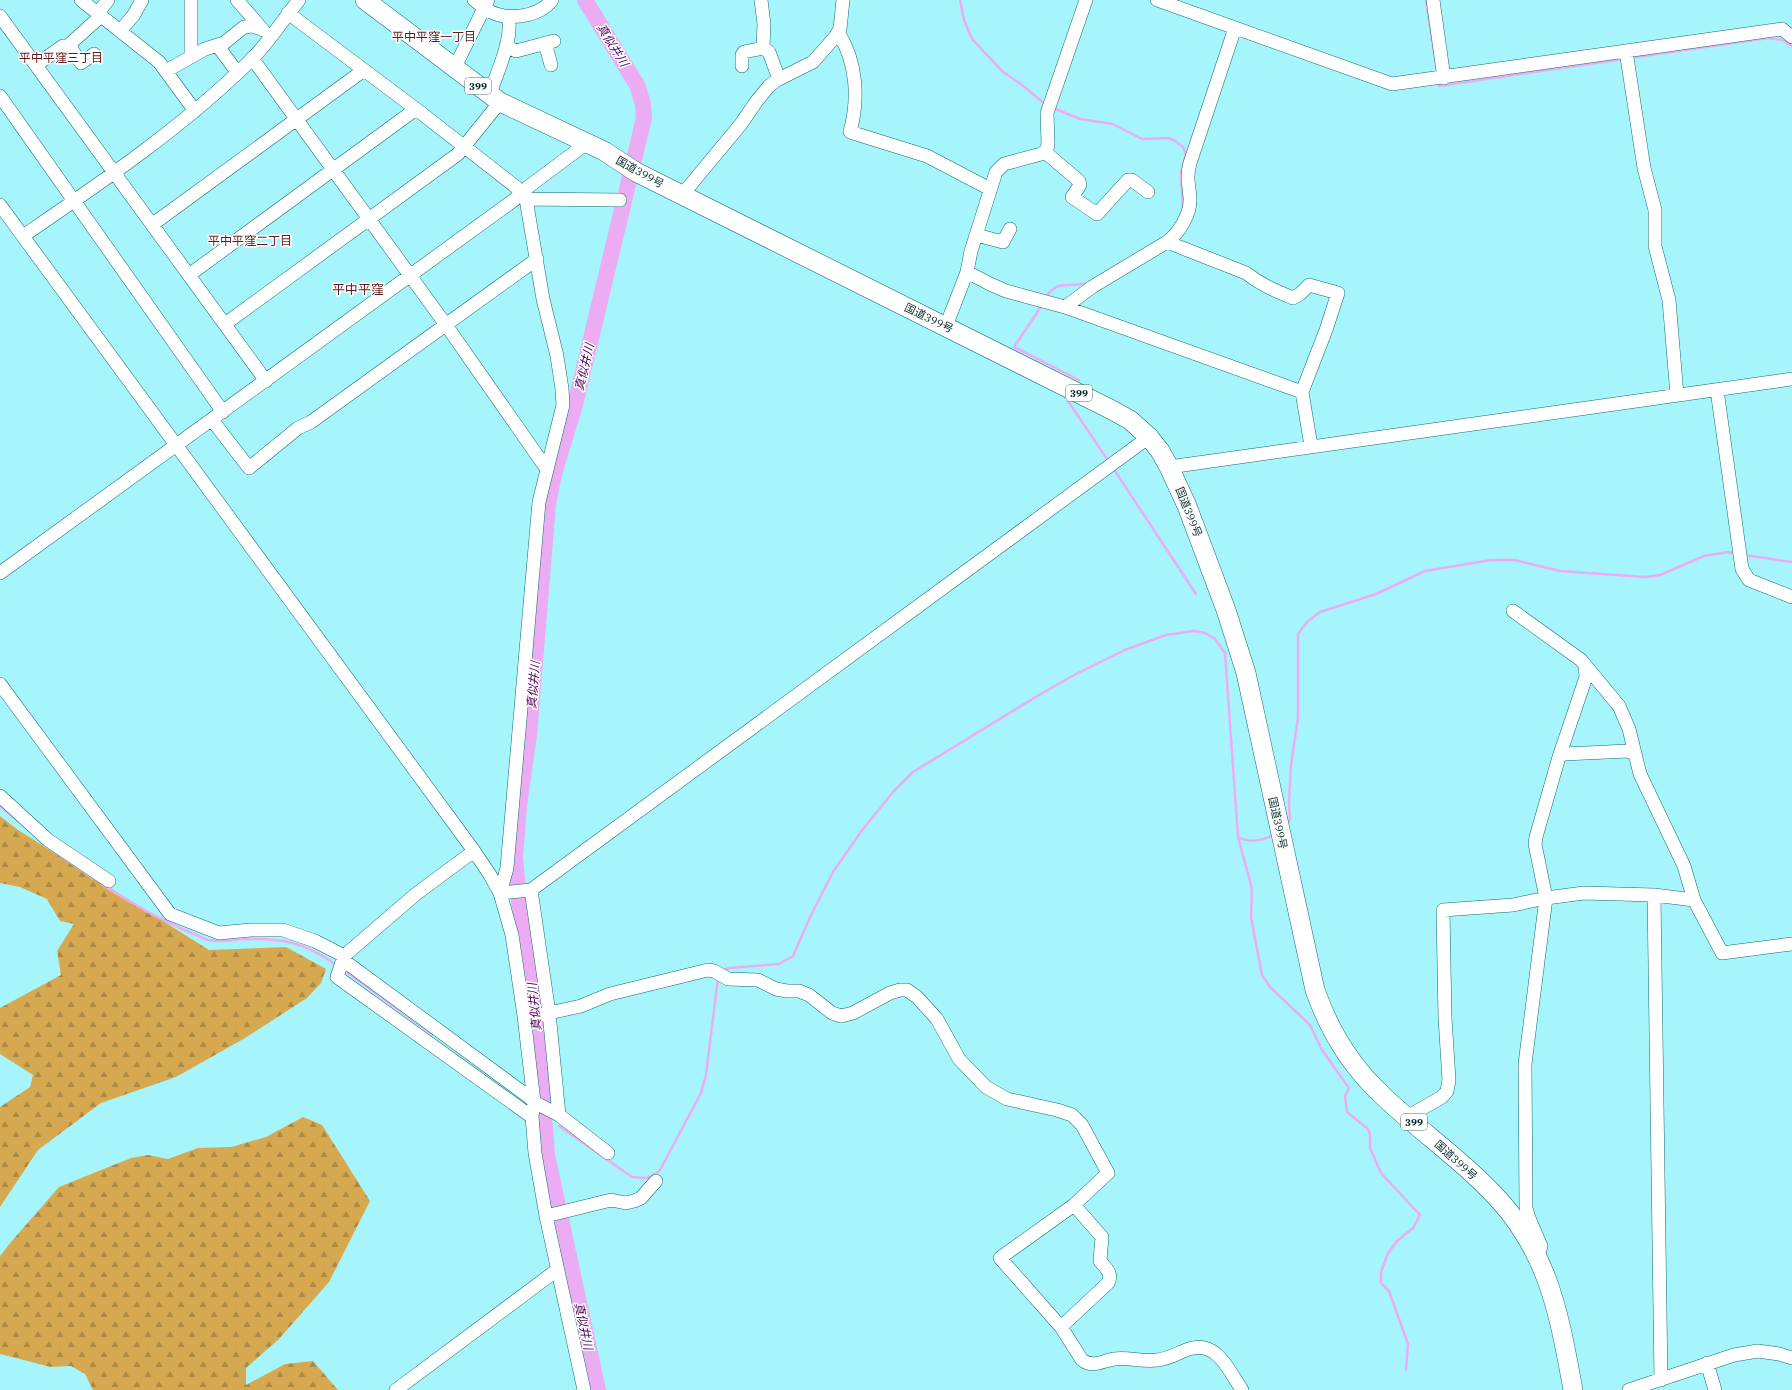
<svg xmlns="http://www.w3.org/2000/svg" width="1792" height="1390" font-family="'IBM Plex Serif','Noto Sans JP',serif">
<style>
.forest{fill:url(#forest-firs)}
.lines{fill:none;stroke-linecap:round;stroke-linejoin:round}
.stream{stroke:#ebacf4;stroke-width:2.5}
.river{stroke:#ebacf4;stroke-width:16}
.minor-casing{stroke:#126b71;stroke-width:14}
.highway-casing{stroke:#126b71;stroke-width:20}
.minor{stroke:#fff;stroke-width:13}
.highway{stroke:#fff;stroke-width:19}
.labels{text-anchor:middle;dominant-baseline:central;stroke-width:3;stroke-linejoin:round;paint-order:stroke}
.shield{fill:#fff;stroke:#536b6d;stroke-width:1}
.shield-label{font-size:10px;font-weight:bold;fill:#092b2e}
.street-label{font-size:11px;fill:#092b2e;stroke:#fff}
.neighbourhood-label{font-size:12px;fill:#5f1a1d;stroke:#fff}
.water-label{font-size:12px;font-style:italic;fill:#4f005a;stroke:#fff}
.quarter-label{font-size:13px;fill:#5f1a1d;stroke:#fff}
</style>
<defs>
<pattern id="forest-firs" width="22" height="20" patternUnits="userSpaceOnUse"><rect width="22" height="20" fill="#d6a950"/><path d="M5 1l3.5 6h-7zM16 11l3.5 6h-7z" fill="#ac8a43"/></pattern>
</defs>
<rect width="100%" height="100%" fill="#a7f5fc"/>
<path class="forest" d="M0,816L18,830L209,950L286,947L326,969L321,983L307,998L245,1038L176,1077L101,1103L38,1150L0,1207V1107L30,1087L33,1075L0,1054V1008L61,975L57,951L74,924L60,921L47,899L20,887L0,883Z
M303,1117L322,1125L370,1201L329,1282L279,1339L246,1368V1385L285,1364L313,1361L338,1390H93L85,1374L71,1366L51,1367L0,1354V1256L11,1242L59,1187L131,1158L148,1155L168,1159L198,1148L231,1147L266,1137Z"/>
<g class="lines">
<path class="stream" d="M960,0L964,20L972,39L1002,71L1022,85L1045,104
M1426,0L1437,72
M1630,58L1768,38L1782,40L1792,46
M1439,84V86L1623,59
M1053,108L1080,119L1113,124L1142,139L1168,138L1175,141L1183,147L1186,154L1181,172L1183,209
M1045,298C1058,278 1070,288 1088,283
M1041,305L1037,313L1014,347L1079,380L1077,382
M1070,396L1068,401L1109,462
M1113,468L1196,594
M1745,555L1792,562
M0,806L24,826
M1287,825L1290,819L1289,802L1291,765L1298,718V634L1307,622L1320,612L1376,594L1425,571L1491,560H1515L1560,571L1645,577L1660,575L1704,556L1728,552L1736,554
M1238,837C1248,843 1264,841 1274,834
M55,852L94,879
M103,885C131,903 158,919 189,932C195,934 202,938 208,940C220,942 233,940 245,939C282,938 305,942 336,965
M344,970L432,1034
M723,970L729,968L779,964L793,956L811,915L833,872L863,829L894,791L913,772L1039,695L1076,674L1125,650L1166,635L1194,631L1205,633L1215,639L1225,653L1238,837L1252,889L1251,917L1262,975L1270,987L1310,1025L1322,1050L1349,1088L1345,1096L1347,1112L1368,1129L1370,1134V1148L1381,1173L1420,1215L1413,1228L1397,1241L1388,1253L1381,1272V1283L1389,1291L1408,1344L1406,1370
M559,1126L632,1177L647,1178L654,1175L660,1170L701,1093L706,1075L718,978"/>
<path class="river" d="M585,0L637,85L643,104L644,118L575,405L554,474L548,504L529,735L519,806L515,858L519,901L534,992L547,1155L598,1390"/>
<g class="minor-casing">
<path id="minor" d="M81,0L159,62L195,111
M191,0V57
M237,0L263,30
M474,0C479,4 484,8 489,11C508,21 539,17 552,0
M761,0L764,24L763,48
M1157,0L1392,84L1782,29L1792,37
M1433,0L1444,78
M98,13L108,0
M288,13L416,109L516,187L526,199L543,299L557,356L562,389L563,405L539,502L507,868L500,893
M0,16L266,381
M120,31L133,16L142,0
M838,32C857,62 859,99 850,132L927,156L990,189
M545,43L551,65
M217,45L237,72
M506,46L516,51L554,41
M1626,51L1644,168L1655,210V246L1669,300L1677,395
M94,54L81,63L72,50L71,43L101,16
M252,58L446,325L546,468
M36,65L63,46H71
M742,66V55L744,52L763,48L769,52L779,79
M455,67L488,0
M166,71L205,49L224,43L244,27L252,26L262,29
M490,95C496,73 514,39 508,17
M0,96L223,412
M1045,152L1079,181L1080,185L1072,197L1097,214L1128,180H1132L1148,192
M682,195L741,124L756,102L769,86L777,80L813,62L835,37L840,29L843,0
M526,199L620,200
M0,205L474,851L490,875L500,893L512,935L524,1016L534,1102L532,1117L535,1153L546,1216L584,1390
M153,224L364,70
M976,235L1003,242L1010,229
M23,236C102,182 183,127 251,60C269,42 283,20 299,0
M1167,242L1246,273C1261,285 1276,291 1293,298L1300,294L1309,285L1338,293L1326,330L1302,392L1311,446
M967,272L990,284L1006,291L1065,307L1302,392
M189,275L416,109
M1065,307L1092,287L1167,242C1179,233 1191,214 1190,198C1189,184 1186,178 1190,163L1235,28
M225,324L458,154L500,102
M946,326L967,272L971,251L996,172L1004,164L1041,154L1047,150L1048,143L1047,113L1086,0
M1717,390L1742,569L1749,580L1792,597
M212,420L249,468L298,428L311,422L537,259
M1169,467L1792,379
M0,573L514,200L528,187L587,143
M1513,611L1581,660L1619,706L1629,729L1640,774L1684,866L1694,900
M0,684L170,914L219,933L251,930H283L315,941L344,956L416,894L474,851
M1559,757L1564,754L1628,751L1635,754
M0,796L48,840L109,881
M531,890L549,1013L581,1006L610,994L708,970L714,971L728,979L758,980L776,989L787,991H799L809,995L832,1013L841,1016L853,1013L890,993L900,990H907L917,997L937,1019L959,1059L986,1087L1007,1099L1057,1110L1072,1115L1082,1125L1108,1173L1074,1205L1000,1258L1061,1327L1082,1360C1093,1368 1102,1361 1114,1359C1129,1357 1142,1362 1157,1360C1168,1359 1176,1354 1186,1350C1216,1338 1228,1369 1242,1390
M500,893L531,890L1149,437
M1654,895L1661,1380
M344,956L337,977L532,1117
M343,960L529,1097L534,1102L559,1115L549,1013L524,1016
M559,1115L608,1153
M1407,1117L1442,1097L1447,1091L1449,1080L1445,1018L1443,910L1513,905L1546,898L1584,893L1654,895L1694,900L1722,953L1792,944
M546,1216L611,1200L626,1203L634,1201L641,1198L656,1181
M1540,1250L1541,1246L1529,1218L1526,1208L1525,1064L1546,898L1535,844L1536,837L1559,757L1586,677L1585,665
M1061,1327L1108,1283C1113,1274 1106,1268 1100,1261L1102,1237L1074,1205
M1707,1363L1715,1390
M396,1390L557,1270
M1629,1390L1734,1355L1758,1351L1779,1354L1792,1358"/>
</g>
<g class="highway-casing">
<path id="highway" d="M365,0L500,102L604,151L636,172L1112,410L1130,420L1149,437L1160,451L1169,467L1187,506L1226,610L1246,673L1315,990C1329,1030 1350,1065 1381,1094C1419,1131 1464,1161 1500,1201C1550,1257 1560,1319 1573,1390"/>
</g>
<use href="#minor" class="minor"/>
<use href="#highway" class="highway"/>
</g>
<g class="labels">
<g class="shield">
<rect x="465" y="78" width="26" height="16" rx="3"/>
<rect x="1066" y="385" width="26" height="16" rx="3"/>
<rect x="1401" y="1114" width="26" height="16" rx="3"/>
</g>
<g class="shield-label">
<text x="478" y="86">399</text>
<text x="1079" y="393">399</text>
<text x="1414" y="1122">399</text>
</g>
<g class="street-label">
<text transform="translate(640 172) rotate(29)">国道399号</text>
<text transform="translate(929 318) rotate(26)">国道399号</text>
<text transform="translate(1189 512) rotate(68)">国道399号</text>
<text transform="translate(1278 823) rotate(78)">国道399号</text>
<text transform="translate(1456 1160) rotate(42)">国道399号</text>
</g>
<g class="neighbourhood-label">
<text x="434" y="36">平中平窪一丁目</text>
<text x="61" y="57">平中平窪三丁目</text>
<text x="250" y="240">平中平窪二丁目</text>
</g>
<g class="water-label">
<text transform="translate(613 45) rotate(58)">真似井川</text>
<text transform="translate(584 367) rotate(-77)">真似井川</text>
<text transform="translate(533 685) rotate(-85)">真似井川</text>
<text transform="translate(534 1007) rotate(-96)">真似井川</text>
<text transform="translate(584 1326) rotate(78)">真似井川</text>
</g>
<g class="quarter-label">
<text x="358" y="289">平中平窪</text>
</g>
</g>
</svg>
